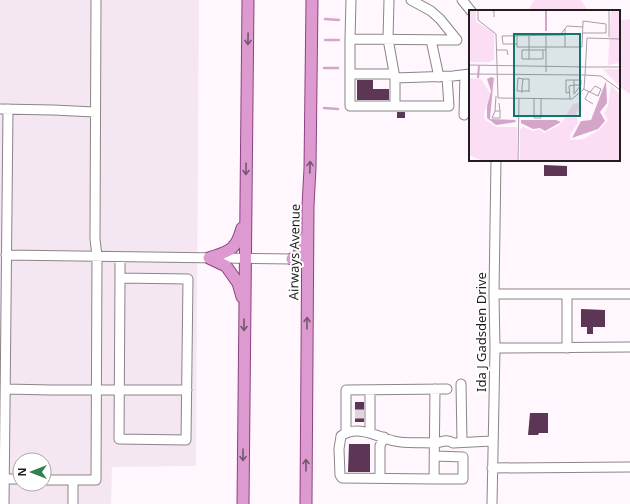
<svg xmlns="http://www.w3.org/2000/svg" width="630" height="504" font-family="'Noto Sans',sans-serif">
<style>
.built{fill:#f5e7f1;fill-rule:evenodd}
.green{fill:#fbddf4}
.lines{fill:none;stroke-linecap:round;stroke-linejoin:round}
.stream{stroke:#d4a5c8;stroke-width:2.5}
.building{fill:#5d3655}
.minor-tunnel{stroke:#ded6dc;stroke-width:9;stroke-dasharray:9 4.5;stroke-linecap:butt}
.minor-casing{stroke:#8b8489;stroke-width:11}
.major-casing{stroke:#8c427f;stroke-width:13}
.minor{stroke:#fff;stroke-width:9}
.major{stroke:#dd9ad1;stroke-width:11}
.oneway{stroke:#765670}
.labels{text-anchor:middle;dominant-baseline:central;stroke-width:4;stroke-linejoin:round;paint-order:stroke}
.street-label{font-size:13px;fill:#211e20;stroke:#fff}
.inset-river{fill:none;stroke:#d4a5c8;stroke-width:2}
.inset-road{fill:none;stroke:#a6a0a5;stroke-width:1}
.view{fill:#0f766e;fill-opacity:0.15;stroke:#0f766e;stroke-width:2}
.inset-edge{fill:none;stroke:#211e20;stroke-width:2}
</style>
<rect width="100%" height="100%" fill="#fff7fd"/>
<path class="built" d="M0,0H199L196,466L112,467L111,504H0ZM20,460H44V484H20Z"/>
<path class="green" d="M534,0H581L588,11H528Z
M630,19V94L619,86V21Z"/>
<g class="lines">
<path class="stream" d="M325,19L339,20
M325,40H339
M324,68H338
M324,108L338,109"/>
</g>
<path class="building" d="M357,80H373V89H389V100H357Z
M397,112H405V118H397Z
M544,165L567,166V176H544Z
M581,309L605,310V327H593V334H587V327H581Z
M355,402H364V422H355Z
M530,413H548V433H539L538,435H528Z
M349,444H370V472H348Z"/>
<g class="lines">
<path class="minor-tunnel" d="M355,414H365"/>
<g class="minor-casing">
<path id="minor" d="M351,0L350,39L457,40L440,19L431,11L411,0
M389,0L388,39L395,78L453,76L470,74
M462,0L471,11
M350,39V106H449L447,77
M431,40L439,77
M350,74H394
M395,78V106
M0,109L53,110L95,112
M464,115L465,75
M6,255L292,259
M120,278L188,279L186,440L119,439L120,278V257
M494,294H630
M495,348L630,347
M567,348V294
M461,384L462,442
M6,389L51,390H187
M435,389L434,479L342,478L340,475L339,449L341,436C357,424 378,437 394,441C407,444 421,442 435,443C441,443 446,438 453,443L492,441
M346,432V390L447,389
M370,432V390
M492,468L630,467
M380,478V446L384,437
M5,479H20
M434,479H463V457L435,456
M44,480H96L97,256L95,239L96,0
M4,504L8,109
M73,504V480
M492,504L495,348L494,294L496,160"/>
</g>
<g class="major-casing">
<path id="major" d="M209,258C229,251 236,251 242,228
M209,258L226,266L238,283L242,297
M292,259L298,256L301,248V238
M243,504L248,0
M306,504L308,206L310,168L312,0"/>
</g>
<use href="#minor" class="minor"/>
<use href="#major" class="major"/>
</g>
<defs><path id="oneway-shaft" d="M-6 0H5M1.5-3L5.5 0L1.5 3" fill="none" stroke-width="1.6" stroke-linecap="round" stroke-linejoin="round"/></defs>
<g class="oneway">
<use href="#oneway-shaft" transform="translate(248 39) rotate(91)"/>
<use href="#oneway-shaft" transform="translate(310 167) rotate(-88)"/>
<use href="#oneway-shaft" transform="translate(246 169) rotate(91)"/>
<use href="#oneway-shaft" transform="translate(307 323) rotate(-89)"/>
<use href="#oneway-shaft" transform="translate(244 325) rotate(90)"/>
<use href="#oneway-shaft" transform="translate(243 455) rotate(90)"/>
<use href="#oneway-shaft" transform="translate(306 465) rotate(-90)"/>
</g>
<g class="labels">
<g class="street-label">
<text transform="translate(294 252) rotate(-89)">Airways Avenue</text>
<text transform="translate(481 332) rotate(-90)">Ida J Gadsden Drive</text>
</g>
</g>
<g transform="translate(469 10)">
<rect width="151" height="151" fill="#fff7fd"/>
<path d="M0,0H7V12L25,22V50L20,52H0ZM142,0H151V53L139,55ZM134,59H151V77ZM0,68L12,69L21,83L15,104L16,110L28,117H48V151H14L0,145ZM142,75L151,84V151H51V119L54,117L64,121L71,119L75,123L92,114L104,94L109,93L113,98L107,102L109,113L101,125V130L115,129L130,120L139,110L135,103L139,96Z" fill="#fbddf4"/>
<path d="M22,67L25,68L24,76L21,109L46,110L47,112L27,115L18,108V96L22,81L18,69ZM137,71L138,93L131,102L136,111L129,119L103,128L112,111L122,110ZM52,110H87L92,112L76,121L71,118L64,119L52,113Z" fill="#d4a5c8"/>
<path class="inset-river" d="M77,21V0M9,68L10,56"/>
<path class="inset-road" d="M9,0V10L27,24L29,88L103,89L115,79L116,65L132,66L151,80M19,0L25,1V7M48,25V37H113L114,12V11L137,14V23H114M91,25L98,16L114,17M140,27V0M48,34H34L33,26L96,25M96,37V19M27,40H38L39,45M74,40V49H53V40H77M60,49V25M0,55L117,57M117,57H151M77,62V25M0,64L116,65L118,28L151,29M54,69H60V82M114,79L121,82L126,76L132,79L129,86L121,82M120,81L116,89L124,94M101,82L97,83V70H105M53,83V77L54,69L49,68L48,81H60M27,86L26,101H31L30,93M65,89V108H72V89M101,89L100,76L105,75V84L112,75H105V70H112V75M26,101L23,108H31V101M49,151L50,88"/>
<path class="view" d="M45,24H111V106H45Z"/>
<rect width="151" height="151" class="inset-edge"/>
</g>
<g transform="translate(32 472) rotate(270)"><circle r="19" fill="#ffffff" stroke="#a6a5a6"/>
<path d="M0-3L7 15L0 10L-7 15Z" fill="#308152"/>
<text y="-6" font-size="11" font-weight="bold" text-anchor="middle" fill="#211e20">N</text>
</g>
</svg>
